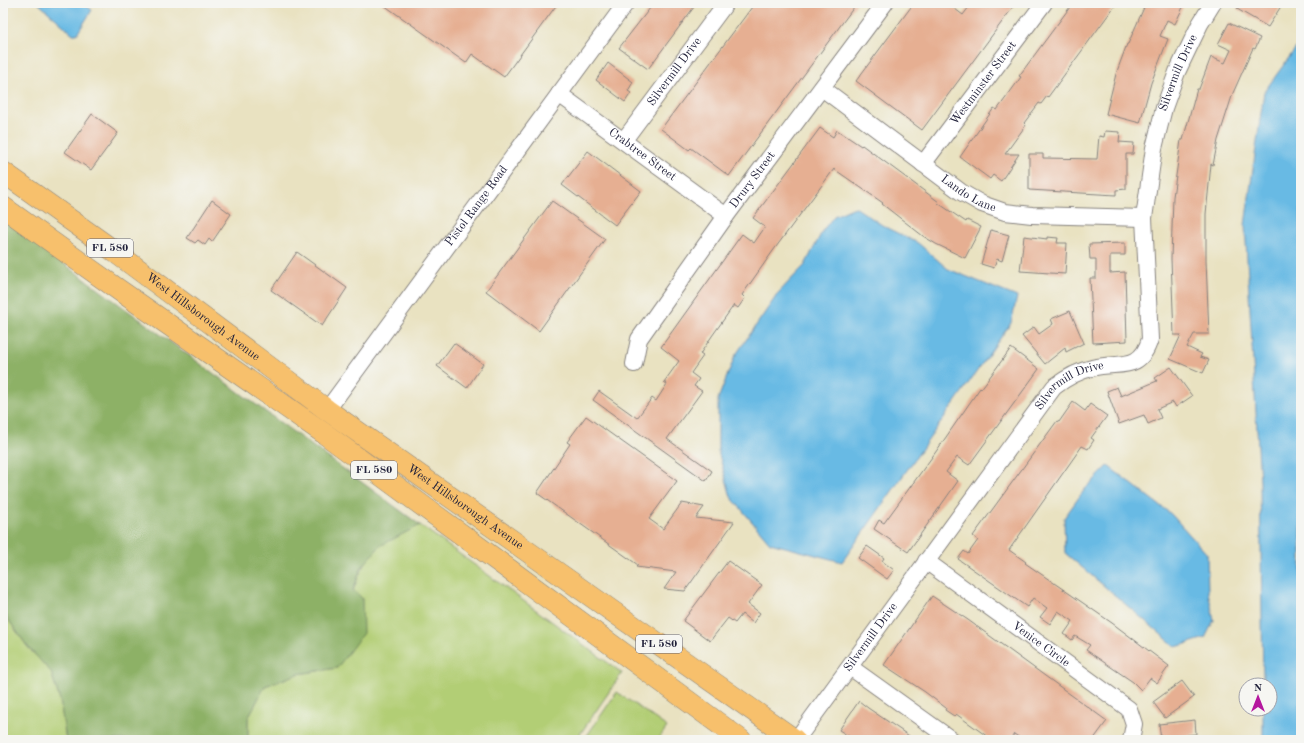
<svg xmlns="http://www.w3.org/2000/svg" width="1304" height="743" font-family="'Old Standard TT',serif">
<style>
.green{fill:#b2ce74;stroke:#6a7858}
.forest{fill:#8db166;stroke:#586a50}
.water{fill:#68bae4;stroke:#456e90}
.building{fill:#e6af92}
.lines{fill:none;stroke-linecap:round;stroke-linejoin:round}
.minor-casing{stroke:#86827e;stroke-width:18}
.major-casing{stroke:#86827e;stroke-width:22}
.minor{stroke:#fff;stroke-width:16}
.major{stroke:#f7c06c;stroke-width:21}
.labels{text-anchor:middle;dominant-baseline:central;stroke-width:4;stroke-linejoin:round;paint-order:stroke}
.shield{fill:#f6f6f2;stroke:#626272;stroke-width:1}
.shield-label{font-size:11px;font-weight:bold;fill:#22223b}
.street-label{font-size:12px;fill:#22223b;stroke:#f6f6f2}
</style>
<rect width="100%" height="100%" fill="#f6f6f2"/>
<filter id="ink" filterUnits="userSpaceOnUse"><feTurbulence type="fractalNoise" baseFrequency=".025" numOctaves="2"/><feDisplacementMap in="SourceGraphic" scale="8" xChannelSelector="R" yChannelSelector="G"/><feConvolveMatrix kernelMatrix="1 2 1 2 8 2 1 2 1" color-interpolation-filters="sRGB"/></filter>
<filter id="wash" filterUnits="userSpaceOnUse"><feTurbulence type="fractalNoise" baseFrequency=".012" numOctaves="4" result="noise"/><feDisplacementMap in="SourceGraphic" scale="16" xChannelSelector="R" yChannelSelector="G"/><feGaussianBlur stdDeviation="0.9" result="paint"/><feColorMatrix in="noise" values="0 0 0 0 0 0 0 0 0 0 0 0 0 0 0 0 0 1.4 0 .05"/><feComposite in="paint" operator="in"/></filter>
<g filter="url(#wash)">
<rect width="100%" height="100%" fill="#e9e2c1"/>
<path class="green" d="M420,525L622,673L576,740H248V718L265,686L298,674L337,668C344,632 350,569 380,546C391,537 408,532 420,525Z
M3,612L27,646L51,672L60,700L66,740H3Z
M617,692L667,727L658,740H584Z"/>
<path class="forest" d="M3,219L420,525L380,546L362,567L353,590L362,598L363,633L337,668L298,674L265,686L248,718V740H66L60,700L51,672L27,646L3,612Z"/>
<path class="water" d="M38,3H82L92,10L77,34H73Z
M1301,41V740H1263V709H1270V685H1263L1260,481L1245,225L1264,92Z
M855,207L885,227L918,243L948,269L1017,297L1011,323L842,562L770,543L731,497L718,451V399L735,356L779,292L805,265L823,230L834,216Z
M1108,466L1171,514L1207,554L1208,592L1214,620L1205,638L1176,647L1065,553L1064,518L1085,489Z"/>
<g id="blocks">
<path class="building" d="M381,3H558L504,77L472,54L466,63Z
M654,3H697L648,69L619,48Z
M755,3H857L729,176L691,148L689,150L661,129Z
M914,3H947L963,15L972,3H1016L922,130L856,81Z
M1073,3H1117L1048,97L1047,96L1041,104L1039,103L1024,123L1026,125L1005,154H1019L1001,181L993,175L990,179L960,157L994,108L997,110L1021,77L1019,76Z
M1146,3H1185L1175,24L1167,20L1160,36L1168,39L1151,83L1140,123L1106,114L1116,74L1127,44H1128Z
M1241,3H1283L1268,27L1237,9Z
M1229,23L1260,38L1255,49L1253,48L1233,93L1218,140L1213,165L1211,164L1206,214V261L1209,334H1194L1187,347L1202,354L1200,357L1209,360L1203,373L1170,359L1181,335H1174L1171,259L1173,197L1181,140H1183L1197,89H1199L1211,57L1225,63L1231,50L1218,44Z
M608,63L633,82L628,91L631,93L625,102L596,80Z
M92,114L118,133L91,170L65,152Z
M820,128L833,137L837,130L861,146L862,145L939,202L938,203L966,222L967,220L981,227L965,258L936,244L923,236L882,204L883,203L834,169L773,251L742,295L745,298L738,308L734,305L712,336L700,354L703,356L691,373L699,379L694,386L702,391L667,439L712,471L706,481L593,400L599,391L637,418L652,398L656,401L667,384L664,382L679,361L661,347L742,234L754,243L765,227L753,218Z
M1105,131L1120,132L1119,142L1134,143L1133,154H1126V189L1116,190V195L1029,190V154H1043V158L1097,159L1099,136L1104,137Z
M588,151L641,191L615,225L562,185Z
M212,200L231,214L212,242L209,239L205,245L198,240L195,243L187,238Z
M552,201L605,239L539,331L486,291Z
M991,230L1009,235L1002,261L997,259L994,268L981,264Z
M1024,236L1047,239V237L1058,238L1057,243H1067L1065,274L1020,271Z
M1125,243V255H1110V273L1125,272L1127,341L1093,343L1090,278H1096V259H1090L1089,244Z
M297,252L347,288L322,326L271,290Z
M1070,311L1084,343L1066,352L1065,348L1045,364L1022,336L1034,327L1039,334L1053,324L1051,319Z
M454,343L483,364L467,388L437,366Z
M1011,348L1039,369L969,465L957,457L946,472L958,481L908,552L874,529L879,520L884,523L935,453L980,388L981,389Z
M1171,367L1192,396L1176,407L1173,402L1157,409L1161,418L1148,424L1144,415L1119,424L1107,391L1117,387L1121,396L1157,381L1155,378Z
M1073,402L1085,411L1090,404L1107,416L1091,438L1094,440L1088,449L1082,446L1009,550L1026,562L1025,563L1112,623L1169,666L1157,683L1150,678L1141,690L1133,682L1086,650L1090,645L1075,636L1072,640L1064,634L1073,621L1058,611L1050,624L1040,617L1047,608L1033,598L1027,607L958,559L964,551L968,554L978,540L973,536L1057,421L1059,422Z
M586,416L677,481L649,519L663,529L682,503L704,507L696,518L734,522L685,591L664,589L676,572L636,567L638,565L537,493L570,444L567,442Z
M867,546L884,558L882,561L894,570L887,579L858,558Z
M728,561L762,585L748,604L760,613L753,623L742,614L735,623L728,618L710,641L683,621Z
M932,596L968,620L1107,721L1093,740H1023L1014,734L1010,740H986L988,737L956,714L954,716L945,710L946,708L925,692L884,665Z
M1182,681L1194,697L1165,718L1153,702Z
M859,701L868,708L915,740H855L839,730Z
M1195,720L1196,734L1187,735L1188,739L1161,740L1159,724Z"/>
</g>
</g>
<g filter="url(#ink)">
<use href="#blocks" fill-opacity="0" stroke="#86827e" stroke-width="1"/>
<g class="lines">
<g class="minor-casing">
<g id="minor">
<path id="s1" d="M822,88L961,192L982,204L1005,212L1032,215L1144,218"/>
<path id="s2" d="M559,94L726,216"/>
<path id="s3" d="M624,140L726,3"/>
<path id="s4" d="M923,164L1044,3"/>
<path id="s5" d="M634,364L639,339L726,216L885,3"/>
<path id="s6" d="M327,410L626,3"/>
<path id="s7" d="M926,561L1129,709L1134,724L1131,740"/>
<path d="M850,667L952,740"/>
<path id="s8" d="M796,740L1054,387C1066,378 1078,371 1092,368C1119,361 1140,373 1150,339L1144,218L1154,148L1164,108L1177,72L1200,24L1213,3"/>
</g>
</g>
<g class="major-casing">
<g id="major">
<path id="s9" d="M3,172L107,246L327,410L795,740"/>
<path d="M3,207L119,290L325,434L741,740"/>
</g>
</g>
<use href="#minor" class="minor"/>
<use href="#major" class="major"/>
</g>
</g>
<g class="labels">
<g class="shield">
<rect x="87" y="239" width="46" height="18" rx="3"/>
<rect x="351" y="461" width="46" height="18" rx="3"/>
<rect x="636" y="635" width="46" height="18" rx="3"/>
</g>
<g class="shield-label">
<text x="110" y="248">FL 580</text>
<text x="374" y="470">FL 580</text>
<text x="659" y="644">FL 580</text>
</g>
<g class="street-label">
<text stroke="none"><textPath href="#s3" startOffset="85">Silvermill Drive</textPath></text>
<text stroke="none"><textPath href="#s8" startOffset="822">Silvermill Drive</textPath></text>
<text stroke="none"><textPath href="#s4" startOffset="101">Westminster Street</textPath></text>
<text stroke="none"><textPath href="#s2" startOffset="103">Crabtree Street</textPath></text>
<text stroke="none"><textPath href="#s5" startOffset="221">Drury Street</textPath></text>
<text stroke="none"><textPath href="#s1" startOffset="181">Lando Lane</textPath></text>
<text stroke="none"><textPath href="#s6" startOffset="253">Pistol Range Road</textPath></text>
<text stroke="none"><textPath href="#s9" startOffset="247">West Hillsborough Avenue</textPath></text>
<text stroke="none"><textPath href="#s8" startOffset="451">Silvermill Drive</textPath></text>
<text stroke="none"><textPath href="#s9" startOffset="571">West Hillsborough Avenue</textPath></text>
<text stroke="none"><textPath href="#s8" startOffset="127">Silvermill Drive</textPath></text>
<text stroke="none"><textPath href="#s7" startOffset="142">Venice Circle</textPath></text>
</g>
</g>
<rect width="1304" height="743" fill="none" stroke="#f6f6f2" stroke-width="16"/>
<g transform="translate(1258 697)"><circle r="19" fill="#f6f6f2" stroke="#a1a1a9"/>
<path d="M0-3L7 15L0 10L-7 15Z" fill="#b5179e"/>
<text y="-6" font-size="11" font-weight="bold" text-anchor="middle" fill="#22223b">N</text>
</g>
</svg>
